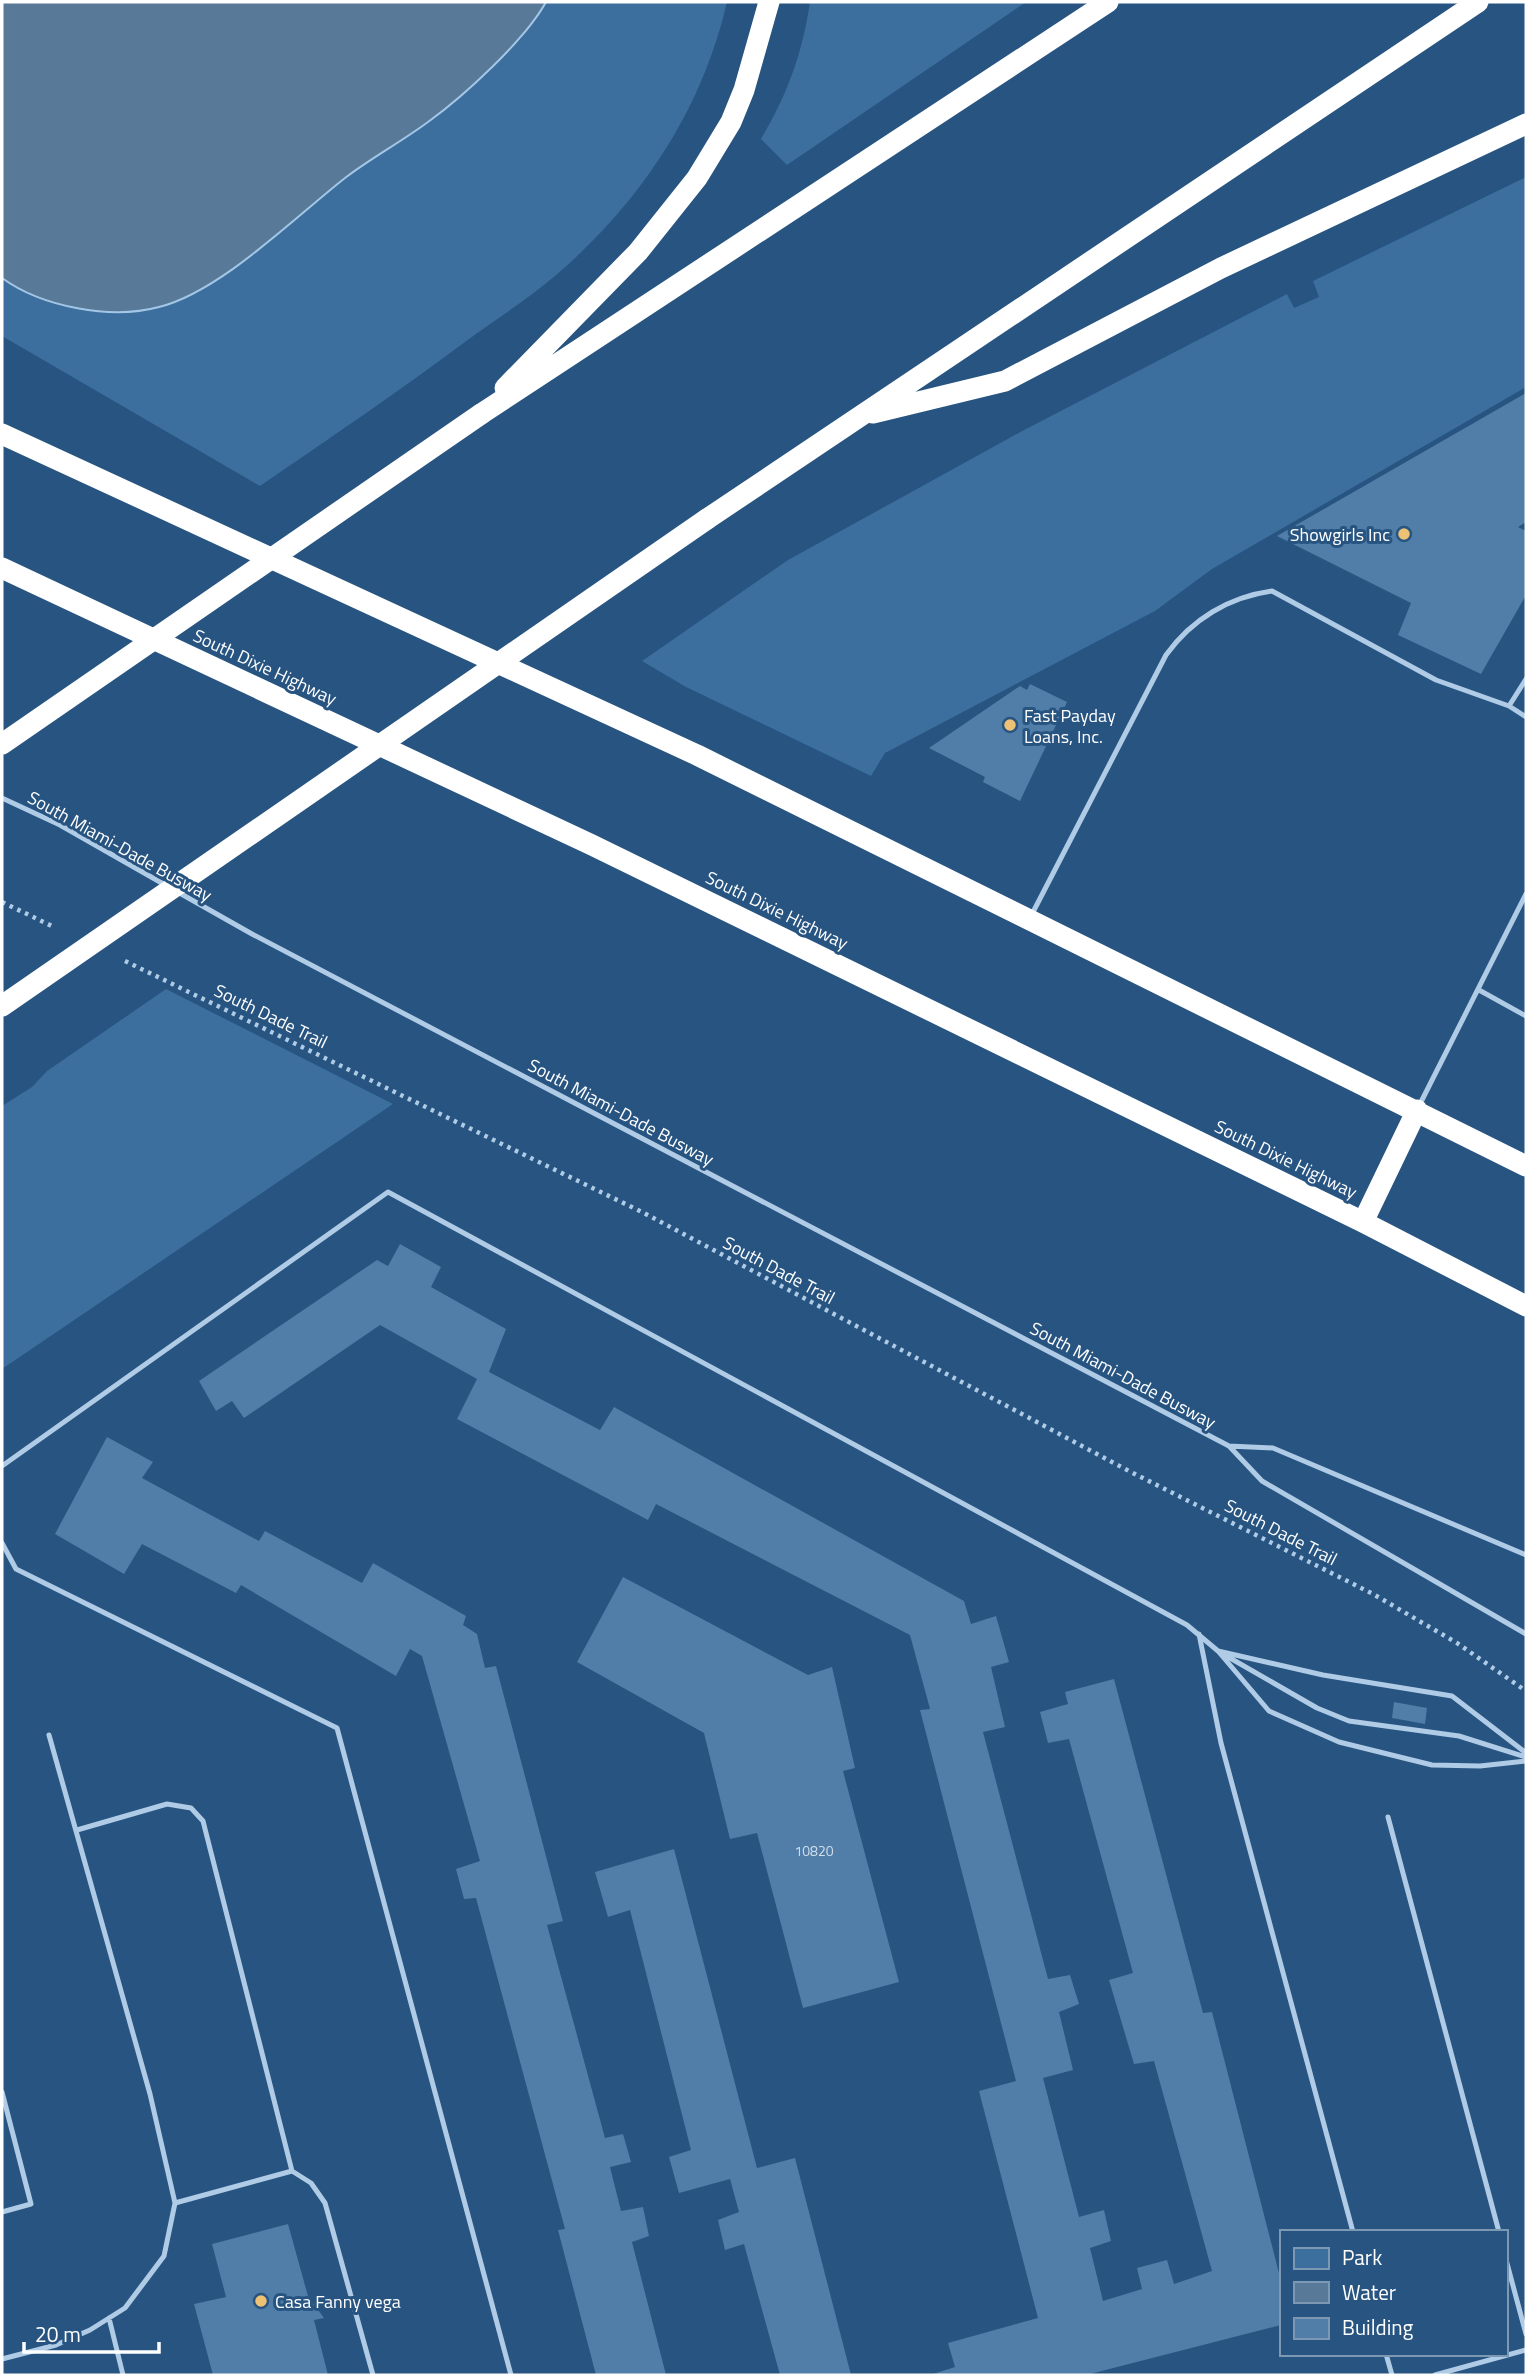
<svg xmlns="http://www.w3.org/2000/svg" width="1528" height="2377" font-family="'Titillium Web',sans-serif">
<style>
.green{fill:#3c6e9e}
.water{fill:#597998;stroke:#a3c7e6;stroke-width:2}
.building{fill:#507ea9}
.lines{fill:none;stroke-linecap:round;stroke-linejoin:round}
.path{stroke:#afcbe6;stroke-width:4.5;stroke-dasharray:3.5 5;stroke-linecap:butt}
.lane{stroke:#afcbe6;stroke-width:5}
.highway{stroke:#fff;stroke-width:21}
.highway-bridge{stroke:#fff;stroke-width:21}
.poi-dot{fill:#eec275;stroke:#275480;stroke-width:2.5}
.labels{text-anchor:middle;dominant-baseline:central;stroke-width:6;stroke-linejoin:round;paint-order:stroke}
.number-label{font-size:14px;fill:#d3dfea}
.poi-label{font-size:18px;fill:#fff;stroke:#275480;text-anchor:start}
.street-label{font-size:18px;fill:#fff;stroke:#275480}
</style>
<rect width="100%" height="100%" fill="#275480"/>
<path class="green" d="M546,2H727C702,111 640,203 555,276C528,299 498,318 469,339C401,390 330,438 260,486L2,336V278L52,301L87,309L248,255L520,40Z
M810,2H1026L787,165L761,139C788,93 802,54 810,2Z
M1526,177V387L1212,569L1155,611L885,753L871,776L686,687L642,661L788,560L1024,430L1287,294L1294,308L1319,297L1313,281Z
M166,989L393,1104L2,1369V1106L32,1087L47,1071Z"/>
<path class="water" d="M2,2H546C525,40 464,96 428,122C401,142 371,158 345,178C294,218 220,292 159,307C111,320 42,307 2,278Z"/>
<path class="building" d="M1526,393V522L1518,527L1526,531V595L1481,674L1398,635L1411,603L1277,536Z
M1030,684L1067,702L1020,801L983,782L985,777L929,748L1020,686L1027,690Z
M400,1244L441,1267L431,1287L506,1329L489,1372L600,1430L614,1407L964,1601L971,1624L996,1616L1009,1662L991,1667L1005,1727L983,1732L1048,1979L1070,1975L1079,2004L1059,2012L1073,2070L1043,2078L1079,2217L1104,2210L1111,2241L1090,2248L1103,2301L1142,2289L1137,2268L1167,2260L1174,2284L1212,2271L1154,2061L1134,2064L1109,1980L1133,1973L1069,1739L1048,1743L1040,1712L1068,1704L1065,1692L1114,1679L1203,2013L1212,2012L1281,2281V2325L1086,2375H930L955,2367L948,2343L1038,2318L979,2091L1016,2081L920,1710L930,1709L910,1635L656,1504L648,1520L457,1419L477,1379L380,1325L244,1418L232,1401L216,1411L199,1381L377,1260L388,1266Z
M107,1437L153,1462L142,1478L259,1541L265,1531L362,1583L373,1563L466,1616L463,1625L477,1634L485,1668L496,1666L563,1921L547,1925L605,2138L623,2134L631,2162L610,2167L621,2211L643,2207L649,2236L632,2242L666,2375H596L558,2230L565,2229L476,1898L464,1899L456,1869L480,1861L422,1656L410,1649L396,1676L241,1585L236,1593L142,1544L124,1574L55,1534Z
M623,1577L808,1675L832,1667L855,1768L843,1771L899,1982L803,2008L757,1833L730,1839L704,1733L577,1662Z
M1394,1702L1427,1708L1425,1724L1392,1718Z
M674,1849L757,2168L795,2158L851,2375H780L744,2244L725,2250L718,2220L739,2212L730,2179L679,2193L669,2157L691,2150L630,1910L608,1917L595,1872Z
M288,2224L308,2296L324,2318L314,2320L328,2375H213L194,2304L226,2297L212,2244Z"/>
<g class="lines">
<path class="path" d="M2,902L54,927
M125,961L644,1213L1129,1471L1373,1594L1457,1643L1526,1691"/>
<path class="lane" d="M1526,679L1509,706L1526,717
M2,798L60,825L167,886
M176,891L252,934L1229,1446
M1031,916L1166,655C1192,619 1229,597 1272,591L1436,680L1509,706
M1479,990L1526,1016
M1420,1104L1526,894
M2,1466L388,1192L1187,1625L1218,1651L1269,1711L1339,1742L1432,1765L1480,1766L1526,1761
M2,1543L16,1569L337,1728L511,2375
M1526,1555L1273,1448L1229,1446L1262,1481L1526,1634
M1199,1634L1221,1743L1353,2232
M1218,1651L1323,1675L1452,1696L1526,1753
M1223,1654L1317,1708L1349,1721L1459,1736L1526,1757
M1388,1817L1499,2232
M77,1830L167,1804L191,1808L203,1821L292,2171L311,2183L325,2203L373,2375
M2,2092L31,2204L2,2212
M175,2203L292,2171
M1505,2256L1526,2334
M109,2318L123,2375
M1386,2354L1392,2375
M2,2359L56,2345L90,2330L125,2308L164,2256L175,2203L150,2094L49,1735
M1435,2375L1526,2350"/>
<path class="highway" d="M505,388L638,252L697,178L731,122L744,90L769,2
M873,413L1005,381L1221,268L1526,124
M481,414L1108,2
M2,434L697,755L1526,1166
M707,519L1478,2
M2,568L592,845L1363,1222L1526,1306
M1363,1222L1417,1110"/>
<path class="highway-bridge" d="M2,744L481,414
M2,1006L707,519"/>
</g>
<g class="poi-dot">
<circle cx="1404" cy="534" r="7"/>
<circle cx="1010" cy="725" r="7"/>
<circle cx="261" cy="2301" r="7"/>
</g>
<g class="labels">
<g class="number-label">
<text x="814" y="1850">10820</text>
</g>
<g class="poi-label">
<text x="1390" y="534" text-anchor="end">Showgirls Inc</text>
<text x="1024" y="715">Fast Payday<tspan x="1024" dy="21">Loans, Inc.</tspan></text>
<text x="275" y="2301">Casa Fanny vega</text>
</g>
<g class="street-label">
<text transform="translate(265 667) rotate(25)">South Dixie Highway</text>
<text transform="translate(120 846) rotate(29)">South Miami-Dade Busway</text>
<text transform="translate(777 910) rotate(26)">South Dixie Highway</text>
<text transform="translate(271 1016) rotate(26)">South Dade Trail</text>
<text transform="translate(621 1112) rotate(28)">South Miami-Dade Busway</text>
<text transform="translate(1286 1159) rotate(26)">South Dixie Highway</text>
<text transform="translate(779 1270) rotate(28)">South Dade Trail</text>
<text transform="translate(1123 1375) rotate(28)">South Miami-Dade Busway</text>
<text transform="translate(1281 1532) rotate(27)">South Dade Trail</text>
</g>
</g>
<rect width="1528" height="2377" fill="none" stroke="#ffffff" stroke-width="7"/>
<rect x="1280" y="2230" width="228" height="126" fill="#275480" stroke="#7d98b3" stroke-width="2"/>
<rect x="1294" y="2248" width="35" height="21" fill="#3c6e9e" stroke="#7d98b3" stroke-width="2"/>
<text x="1342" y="2265" font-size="21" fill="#ffffff">Park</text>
<rect x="1294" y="2282" width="35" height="21" fill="#597998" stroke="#7d98b3" stroke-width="2"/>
<text x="1342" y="2300" font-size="21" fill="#ffffff">Water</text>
<rect x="1294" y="2318" width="35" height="21" fill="#507ea9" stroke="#7d98b3" stroke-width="2"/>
<text x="1342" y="2335" font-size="21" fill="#ffffff">Building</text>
<path d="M24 2342v10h135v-10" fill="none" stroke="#ffffff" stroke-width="3.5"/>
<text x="35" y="2342" font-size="21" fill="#ffffff" stroke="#275480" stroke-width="5" paint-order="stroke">20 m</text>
</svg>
